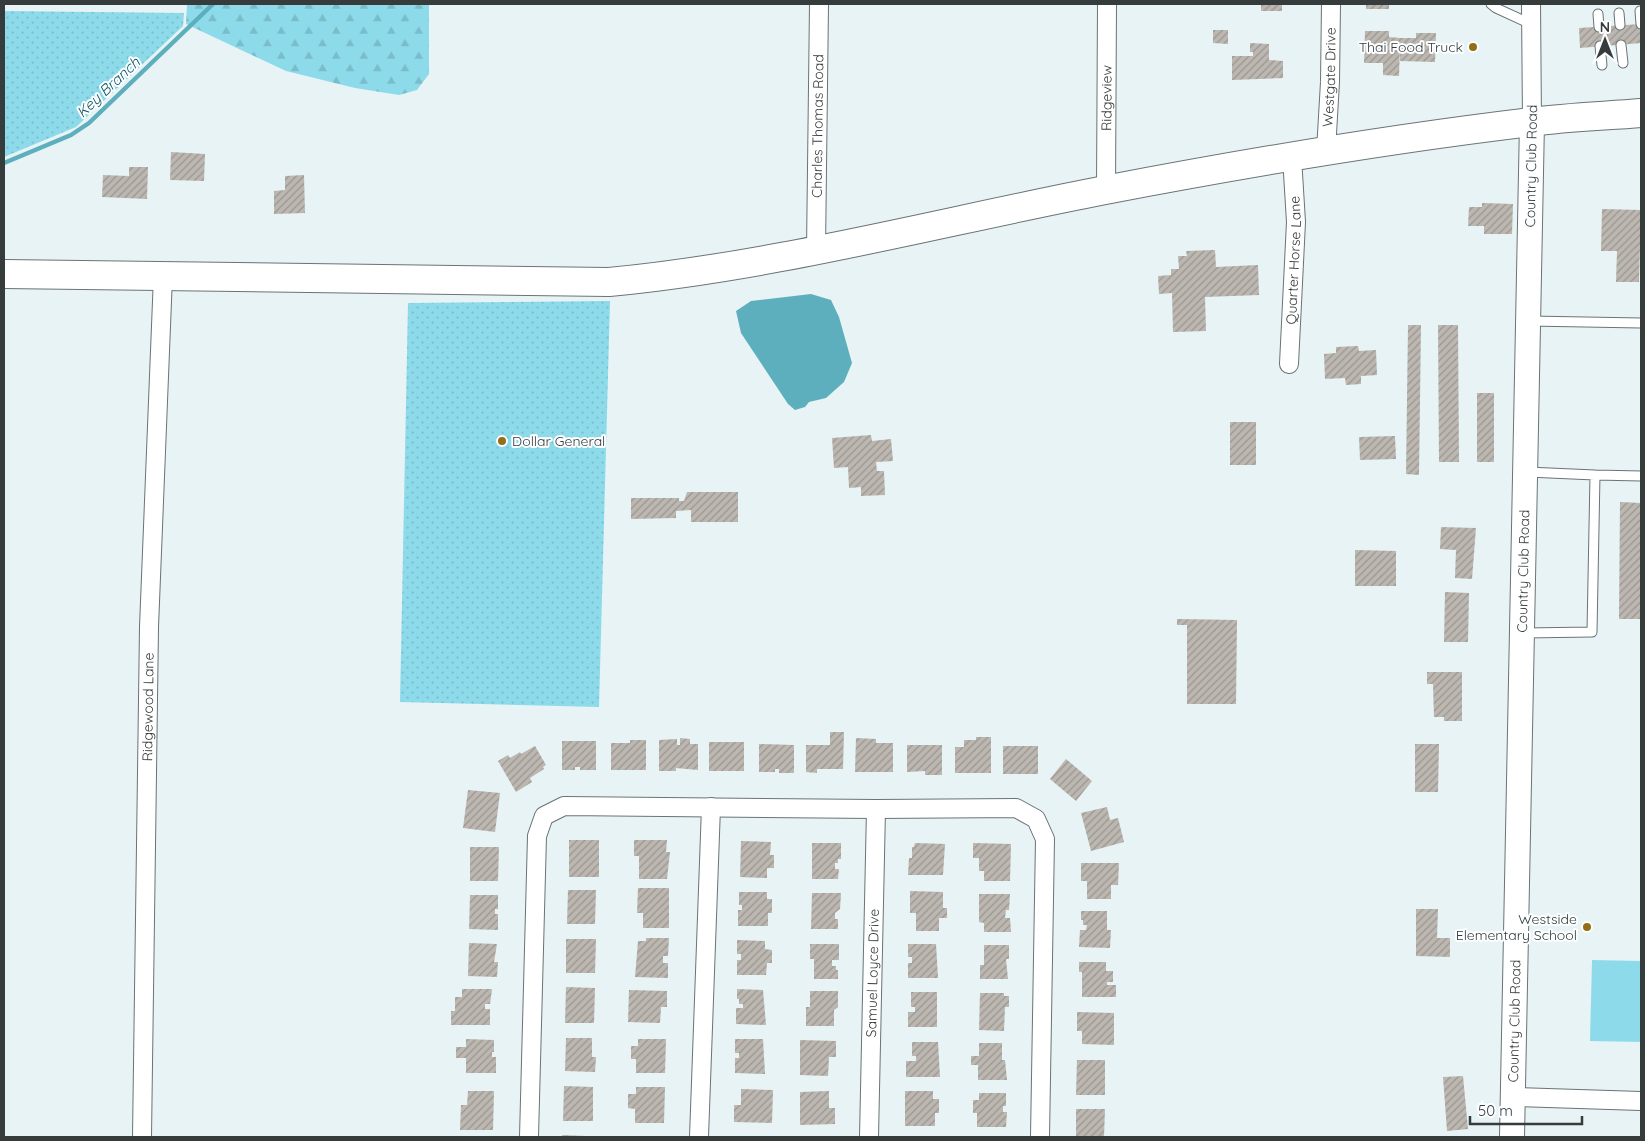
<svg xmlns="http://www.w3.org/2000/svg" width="1645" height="1141" font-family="Quicksand,sans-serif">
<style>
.grass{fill:url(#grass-dots)}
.forest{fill:url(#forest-firs)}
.garden{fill:#8ddbea}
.water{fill:#5eafbe}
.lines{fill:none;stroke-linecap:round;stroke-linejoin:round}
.stream{stroke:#5eafbe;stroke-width:4.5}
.building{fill:url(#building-hatch)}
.lane-casing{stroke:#6a7375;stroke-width:11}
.street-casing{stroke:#6a7375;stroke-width:20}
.secondary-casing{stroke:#6a7375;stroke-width:26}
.primary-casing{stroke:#6a7375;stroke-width:30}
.lane{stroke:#fff;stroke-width:9}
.street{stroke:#fff;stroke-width:18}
.secondary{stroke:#fff;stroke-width:24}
.primary{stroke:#fff;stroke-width:28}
.poi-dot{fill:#946e17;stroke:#fcfeff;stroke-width:2}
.labels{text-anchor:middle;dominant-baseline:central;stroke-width:4;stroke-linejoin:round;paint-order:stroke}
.poi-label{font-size:14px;fill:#363b3b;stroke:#fcfeff;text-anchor:end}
.street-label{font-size:14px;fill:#363b3b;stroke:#fcfeff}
.water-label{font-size:15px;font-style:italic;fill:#125863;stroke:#fcfeff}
</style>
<defs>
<pattern id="grass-dots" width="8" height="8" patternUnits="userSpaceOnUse" patternTransform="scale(1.25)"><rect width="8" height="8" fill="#8ddbea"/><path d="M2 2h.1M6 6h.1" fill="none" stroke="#7abdca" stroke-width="1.8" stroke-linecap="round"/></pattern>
<pattern id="forest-firs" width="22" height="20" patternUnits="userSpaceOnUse" patternTransform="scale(1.25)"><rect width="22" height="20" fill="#8ddbea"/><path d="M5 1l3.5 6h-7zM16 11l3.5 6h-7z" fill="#7abdca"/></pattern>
<pattern id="building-hatch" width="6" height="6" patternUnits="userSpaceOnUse" patternTransform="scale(1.25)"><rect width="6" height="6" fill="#bcb7b0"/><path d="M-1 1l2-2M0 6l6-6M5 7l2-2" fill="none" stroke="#9a9690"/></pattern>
</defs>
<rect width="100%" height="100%" fill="#e8f3f5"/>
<path class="grass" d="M4,11L184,13L183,26L76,127L4,157Z
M610,301L599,707L400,702L408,303Z"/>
<path class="forest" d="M187,4H429V74L417,90L399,95L355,88L286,71L186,24Z"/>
<path class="garden" d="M1592,960L1641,961V1042L1590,1041Z"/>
<path class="water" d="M811,294L831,300L839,317L852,363L844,382L826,398L809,402L805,407L795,410L788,404L741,333L736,311L751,301Z"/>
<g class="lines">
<path class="stream" d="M4,163L71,135L89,123L213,4"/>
</g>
<path class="building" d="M1261,4H1282V11H1261Z
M1366,4H1389V9H1366Z
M1641,24V43L1580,48L1579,28Z
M1213,30H1228V44L1213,43Z
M1365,31H1389V37L1400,38H1416V33H1436L1435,62L1400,61V46L1399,76L1383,75V63H1364Z
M1250,43L1269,44V60L1283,61V78L1232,80V56H1253V52H1250Z
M171,152L205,154L204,181L170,180Z
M129,167H148L147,199L102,197L103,175L129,176Z
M304,175L305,213L274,214V191L285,190V176Z
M1482,203L1513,204L1512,234H1484V226H1468L1469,207H1482Z
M1602,209L1641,210L1639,282H1616L1617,251H1601Z
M1215,250L1216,267L1258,265L1259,295L1205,297L1206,331L1173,332L1172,293L1159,294L1158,276L1171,275V269H1179L1178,256H1187L1186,251Z
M1408,325H1421L1419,475L1406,474Z
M1438,325H1458L1459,462H1439Z
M1358,346L1359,351L1376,350L1377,375L1361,376V384L1346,385L1345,378L1325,379L1324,354L1336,353V347Z
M1477,393H1494V462H1477Z
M1230,422H1256V465H1230Z
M871,435L872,441L891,439L893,461L876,462L877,471H884L885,495L861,496V487L849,488L848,467L834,468L832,438Z
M1395,436L1396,459L1360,460L1359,437Z
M687,492H738V522H691V510L676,511V518L631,519V498H679V501H684Z
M1620,502L1641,503V619H1619Z
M1441,527L1476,528L1472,579L1455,578L1456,550L1440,549Z
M1355,550L1396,551V586H1355Z
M1445,592L1469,593L1468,642H1444Z
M1177,619L1237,620L1236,704H1187V625H1177Z
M1427,672H1462V721H1444V717H1434L1433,684H1427Z
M830,732H844L843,769H817V773L806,772V745H830Z
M976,737H991V773H955V747H964V740H976Z
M680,738L690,739V744H698V770L676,768V771H659V740L677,739V745H680Z
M856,738L876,739V743H893V772H855Z
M630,740H646V770H611V743H630Z
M562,741H596V770H580V767H575V770H562Z
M709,742H744V771H709Z
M759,744L794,745V773H779V769H775V772H759Z
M1415,744H1439L1438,792H1415Z
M907,745H942V775H925V771L907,772Z
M535,746L546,765L543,767L544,769L530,778L532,782L516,792L498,761L508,755L510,758L520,752L521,754Z
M1003,746H1038V774H1003Z
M1066,759L1092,781L1076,801L1050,779Z
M468,790L500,793L495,832L463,828Z
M1107,807L1110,820L1118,818L1124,842L1091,851L1081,813Z
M569,840H599V877H569Z
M634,840H667L666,852H670L667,879H639V856H634Z
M741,841L771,842L770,855H774V868H767V878L740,877Z
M812,843H841V859H838V863H835V869H839L838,879H812Z
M915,843L945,844L943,875H908L909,858H912V847H914Z
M973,843L1011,844L1010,881H984V871H979V858H973Z
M470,847H499L498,881H470Z
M1081,863H1119L1118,885H1111V899H1087V881H1081Z
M638,888H669V928H643V913H637Z
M568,890H596L595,924H567Z
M910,891L943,892V908H947V918H939V931H916V913H910Z
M739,892H767V899H772V913H768V926H738V910H742V905H739Z
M812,893H841L840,909L835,913V919H838V929H811Z
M979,894H1010L1009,910H1006L1005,918H1010L1011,932H984V923L979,922Z
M470,895H498V909H495V914H498V930L469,929Z
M1416,909H1438L1437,938H1450V957L1416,956Z
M1081,911H1107V930H1111L1110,948L1079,947L1080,930H1086L1087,925H1083V920H1081Z
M646,938H669L668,956H663V963H668V978L635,977L638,941H646Z
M566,939H596L595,973H566Z
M737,940L765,941V949L772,950V963H767L766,975H737V960H741V954H737Z
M469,943L497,944L494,962H498L497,977L468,976Z
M810,944H839V960H832V966H836V970H838V979H814V959H810Z
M908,944H936L938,978H908V963H912V957H908Z
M984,945H1009V959H1006L1008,979H980V965H984Z
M1079,962H1106V971H1113V982H1107V985H1116V997H1082V972H1079Z
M566,987L595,988L594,1023H565Z
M462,989H492L490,1004H485V1009H490V1025H451V1011H455V997H462Z
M737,989L763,990L766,1025L736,1024V1008H743V1004H739V999H737Z
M629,990L667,991V1007H661L660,1023L628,1022Z
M810,991H838V1007L834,1010V1026H806V1007H810Z
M911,992H937V1027H908V1012H915V1007H911Z
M980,993H1004V996H1009V1007H1005L1004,1031L979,1030Z
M1077,1012L1114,1013V1045L1082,1044V1031H1077Z
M566,1038H592V1057H596L595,1072L565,1071Z
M466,1039L494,1040V1052H492V1057H496V1073H466V1058H456V1047H466Z
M638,1039H666L665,1073H636V1059H631V1046H638Z
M735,1039H763L765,1074L735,1073V1058H739V1053H735Z
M800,1040L836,1041V1057H829L828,1076L800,1075Z
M912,1042H938L940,1077H906V1061H916V1056H912Z
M979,1043H1002V1060H1005L1007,1080H978V1065H971V1056H979Z
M1077,1060H1105V1095H1076Z
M1463,1076L1468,1129L1447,1131L1443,1077Z
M564,1086L593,1087V1121H563Z
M636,1087H665L664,1123H635V1109L628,1108V1094H636Z
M741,1089L773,1090L772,1123L734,1122V1105H741Z
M468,1091H494L493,1130H460L461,1105H467Z
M829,1091V1108H835V1124L800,1125V1092Z
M905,1091H933V1099H939V1113H935V1126H905Z
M979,1093H1006V1106H1003V1112H1007L1006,1127H977V1113H973V1100H979Z
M1076,1109H1105L1104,1137H1076Z
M562,1135L586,1136V1137H562Z"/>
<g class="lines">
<g class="lane-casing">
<path id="lane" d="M1491,4L1496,8L1531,24
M1640,11L1641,24
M1619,13L1620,25
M1598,14L1599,27
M1621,45L1623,63
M1600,46L1602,65
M1529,321L1641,323
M1595,475L1641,476
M1522,633L1592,632L1595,475L1527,472"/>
</g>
<g class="street-casing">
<g id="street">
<path d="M1531,4L1532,122"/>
<path id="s1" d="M1326,151L1330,82L1331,4"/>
<path id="s2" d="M1106,190L1107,4"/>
<path id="s3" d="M816,250L819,4"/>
<path id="s4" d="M1289,364L1296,222L1292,157"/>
<path d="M1513,1097L1641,1101"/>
<path id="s5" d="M142,1137L149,627L163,276"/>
<path d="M529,1137L537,836L544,816L564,806L876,809L1016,808L1036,819L1045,839L1040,1137"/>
<path d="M699,1137L711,807"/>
<path id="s6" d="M869,1137L876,809"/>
</g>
</g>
<g class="secondary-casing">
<g id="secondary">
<path id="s7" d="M1512,1137L1532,122"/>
</g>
</g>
<g class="primary-casing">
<path id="primary" d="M4,274L609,282C776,266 940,222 1105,190C1246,163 1388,139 1531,122C1568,117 1605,116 1641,113"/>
</g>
<use href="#lane" class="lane"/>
<use href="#street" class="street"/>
<use href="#secondary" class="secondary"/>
<use href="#primary" class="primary"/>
</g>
<g class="poi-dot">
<circle cx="1473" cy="47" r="5"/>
<circle cx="502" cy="441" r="5"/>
<circle cx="1587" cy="927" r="5"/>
</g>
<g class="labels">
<g class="poi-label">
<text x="1463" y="47">Thai Food Truck</text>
<text x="512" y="441" text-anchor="start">Dollar General</text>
<text x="1577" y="919">Westside<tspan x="1577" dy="16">Elementary School</tspan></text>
</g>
<g class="street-label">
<text stroke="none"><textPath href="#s1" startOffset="74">Westgate Drive</textPath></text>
<text stroke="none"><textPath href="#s2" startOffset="92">Ridgeview</textPath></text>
<text stroke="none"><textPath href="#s3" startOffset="124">Charles Thomas Road</textPath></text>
<text transform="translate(1531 166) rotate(-89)">Country Club Road</text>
<text stroke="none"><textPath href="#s4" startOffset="104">Quarter Horse Lane</textPath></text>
<text stroke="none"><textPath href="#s7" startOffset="566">Country Club Road</textPath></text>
<text stroke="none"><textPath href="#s5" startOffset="430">Ridgewood Lane</textPath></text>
<text stroke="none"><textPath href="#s6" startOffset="164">Samuel Loyce Drive</textPath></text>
<text stroke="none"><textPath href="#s7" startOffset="116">Country Club Road</textPath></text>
</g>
<g class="water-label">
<text transform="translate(108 87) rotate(-43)">Key Branch</text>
</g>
</g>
<rect width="1645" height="1141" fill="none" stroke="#363b3b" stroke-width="10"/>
<g transform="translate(1605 40)" stroke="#fcfeff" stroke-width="4" paint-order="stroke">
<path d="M0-4L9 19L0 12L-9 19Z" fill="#363b3b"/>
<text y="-8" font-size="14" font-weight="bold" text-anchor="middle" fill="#363b3b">N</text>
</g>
<path d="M1470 1116v8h112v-8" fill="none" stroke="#363b3b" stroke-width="2.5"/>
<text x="1478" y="1116" font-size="15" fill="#363b3b" stroke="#fcfeff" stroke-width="4" paint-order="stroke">50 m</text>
</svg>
